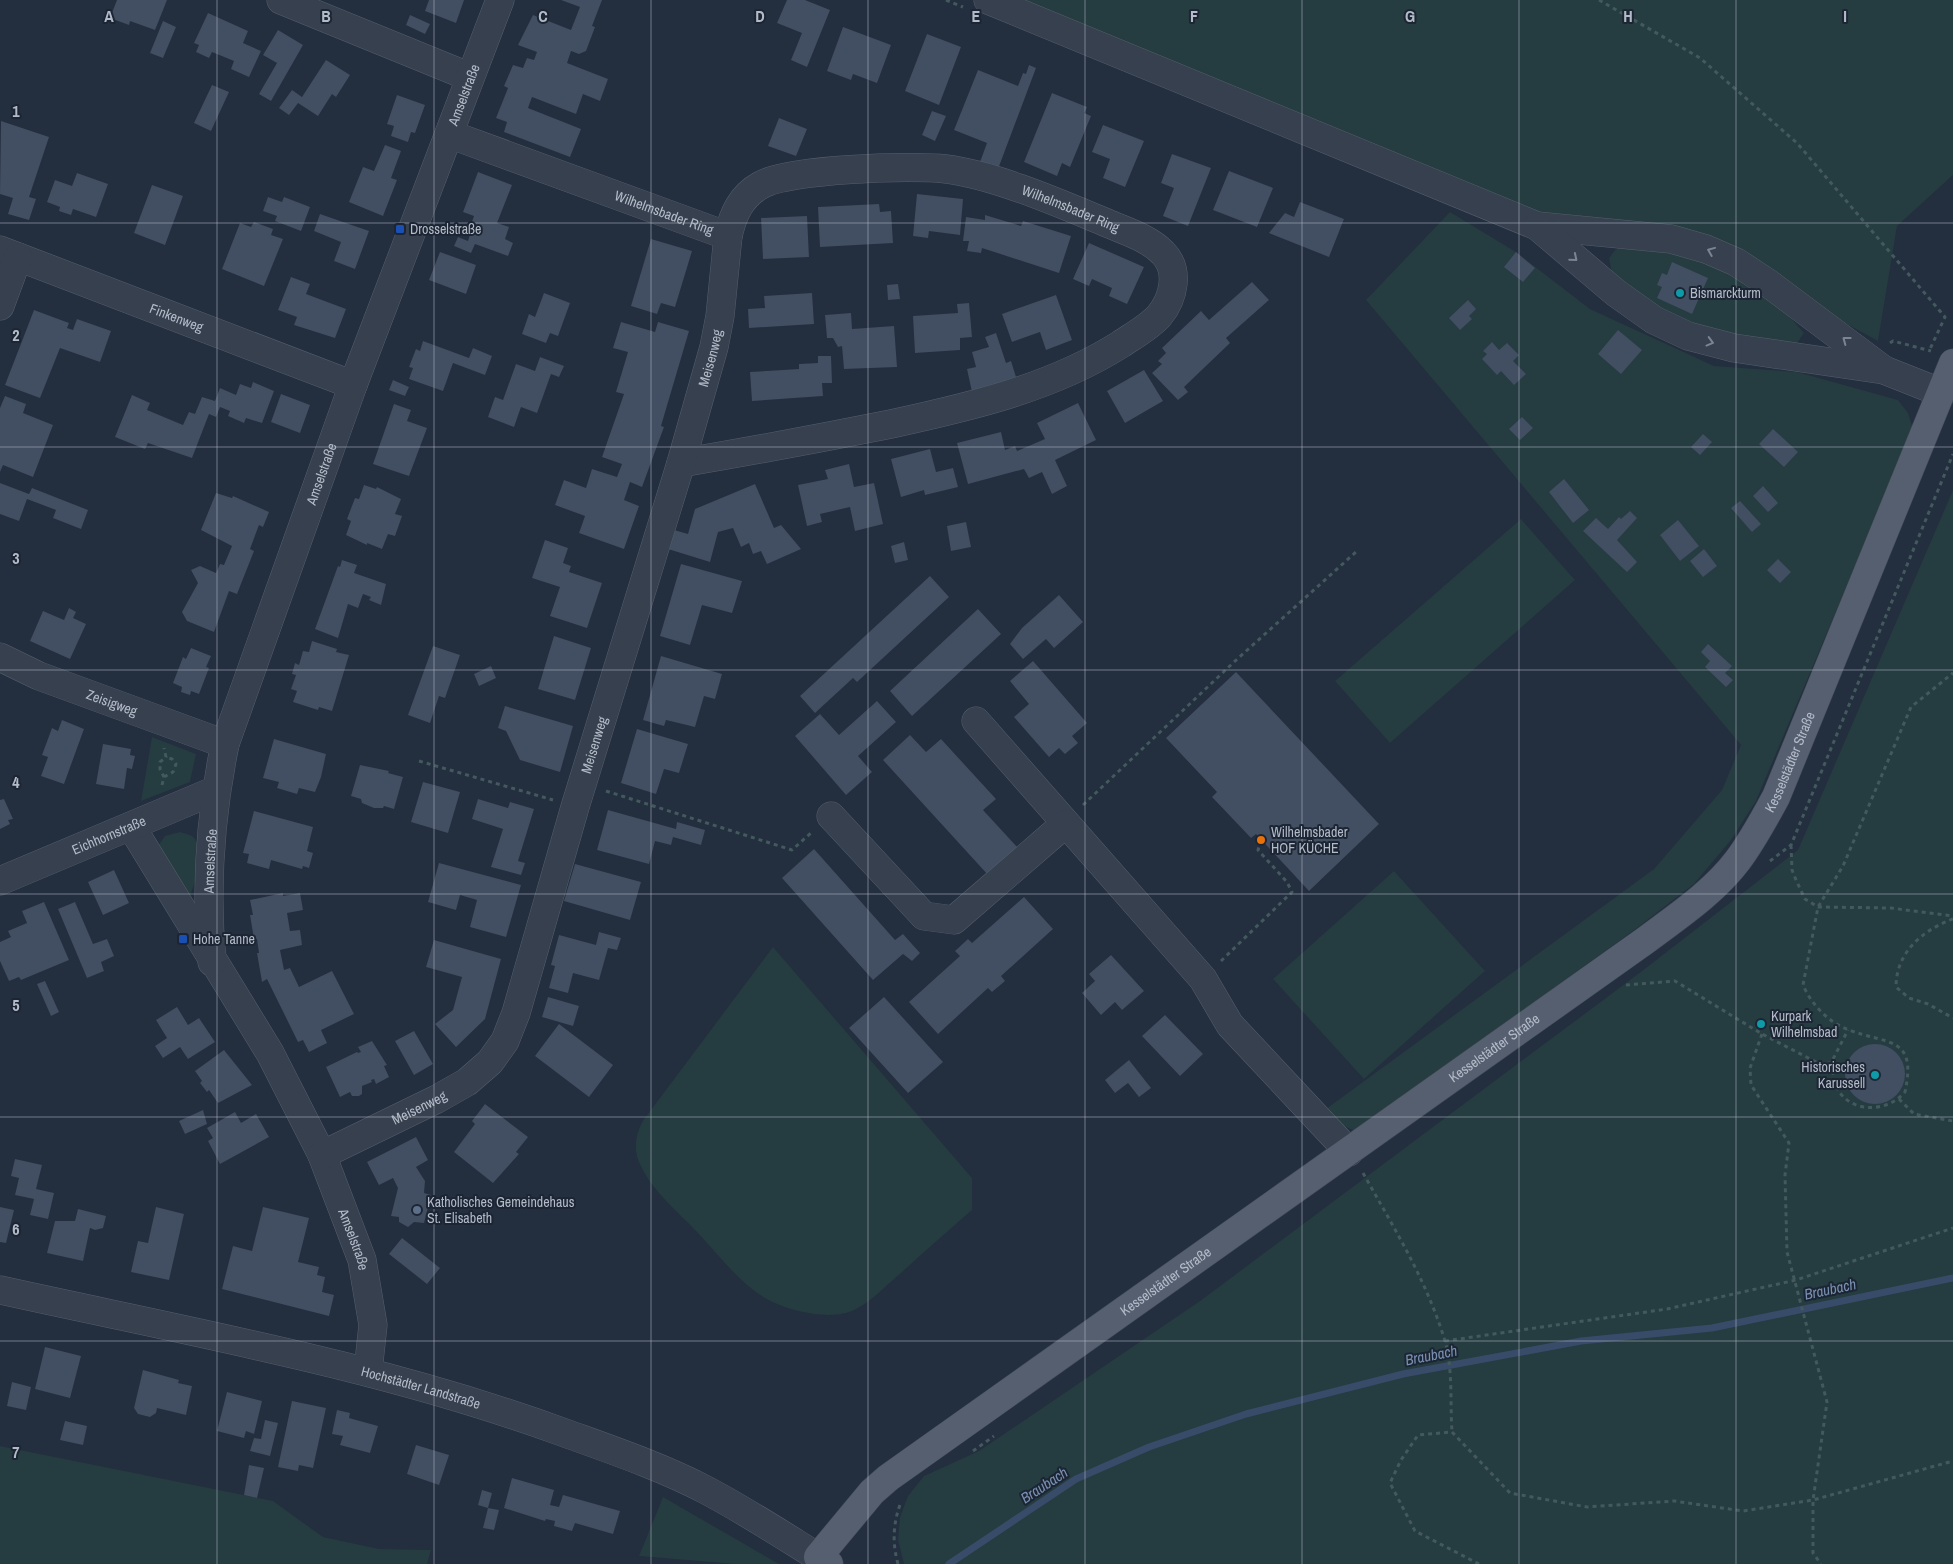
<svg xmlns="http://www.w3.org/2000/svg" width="1953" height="1564" font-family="'Archivo Narrow',sans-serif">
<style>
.green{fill:#253c40}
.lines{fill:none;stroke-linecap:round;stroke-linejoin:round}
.stream{stroke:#384b69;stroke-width:7}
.building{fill:#424e61}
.minor-casing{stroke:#555e6c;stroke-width:29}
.major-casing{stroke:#404957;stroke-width:29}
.path{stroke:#43595d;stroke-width:3;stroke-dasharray:4 4;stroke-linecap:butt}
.minor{stroke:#37404e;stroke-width:28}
.major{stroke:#555f6f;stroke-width:28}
.oneway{stroke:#7b8492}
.grid{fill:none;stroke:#b3bbc9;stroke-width:1;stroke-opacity:0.55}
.transit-dot{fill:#1a4fb4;stroke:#1c2533;stroke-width:2}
.culture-dot{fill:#0f9aa8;stroke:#1c2533;stroke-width:2}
.food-dot{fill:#e8710a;stroke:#1c2533;stroke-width:2}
.service-dot{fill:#5c6f8a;stroke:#1c2533;stroke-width:2}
.labels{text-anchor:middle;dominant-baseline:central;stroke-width:4;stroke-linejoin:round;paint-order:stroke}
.street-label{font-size:14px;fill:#b3bbc9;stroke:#1c2533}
.poi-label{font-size:14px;fill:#b3bbc9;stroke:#1c2533;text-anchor:start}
.water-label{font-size:15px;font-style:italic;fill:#7a90b2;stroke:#1c2533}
.grid-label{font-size:16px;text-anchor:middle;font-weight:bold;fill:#b3bbc9;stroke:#1c2533;stroke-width:4;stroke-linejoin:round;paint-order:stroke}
</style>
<rect width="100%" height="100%" fill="#232e3f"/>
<path class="green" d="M1018,0H1953V175L1897,226L1878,341L1817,308L1757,265L1540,214Z
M1450,212L1516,252L1590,309L1714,366L1797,372L1898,400L1908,413L1913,429L1756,801L1731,840L1694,884L1633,931L1355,1131L1344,1126L1326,1109L1654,869L1722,790L1741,745L1366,300Z
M1628,243L1666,247L1764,288L1804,333L1795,346L1694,330L1613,278L1609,258L1615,250Z
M1953,490V1564H904L898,1540L900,1517L908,1496L924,1476L979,1451L1200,1301L1642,971L1798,850Z
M1521,519L1575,580L1390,743L1335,681Z
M152,737L196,754L190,782L141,801Z
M180,832C183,833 189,834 192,836C205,845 196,884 190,895L180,894L158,846L165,836Z
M1394,871L1485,971L1364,1079L1273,979Z
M773,947L972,1178V1210C948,1231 924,1252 901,1273C884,1287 867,1307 846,1313C822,1319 785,1310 765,1298C738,1282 718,1254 697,1232C677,1211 650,1189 639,1162C633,1148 636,1135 642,1122Z
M0,1446L273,1501L323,1537L379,1549L431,1550L427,1564H0Z
M663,1497L779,1564H735L639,1556Z"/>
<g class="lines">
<path class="stream" d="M949,1564L1076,1479L1149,1447L1246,1414L1403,1374L1581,1341L1712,1328L1953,1278"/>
</g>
<path class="building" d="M117,0H167L155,30L130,21L129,25L110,18Z
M429,0H464L456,23L425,11Z
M561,0H602L592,26L595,27L586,51L579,54L571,51L567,63L608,79L600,101L583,94L576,114L532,97L528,108L581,129L570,157L504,132L507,122L496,118L508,88L504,86L513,65L523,68L527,58L534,60L537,52L518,45L533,15L571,30L580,7Z
M787,0H805L830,10L807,67L791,60L802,33L777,23Z
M208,13L248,31L243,43L261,51L249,77L231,69L234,61L212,52L209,58L196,52L199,45L194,43Z
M410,15L430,24L425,34L406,25Z
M163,21L176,27L163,58L150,53Z
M843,27L891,45L877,83L853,74L851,80L827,71Z
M278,30L303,45L271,101L259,94L277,63L263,55Z
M927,34L961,47L939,105L905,91Z
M326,60L350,75L336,97L332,94L318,116L298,103L289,115L279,108L292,90L302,97Z
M1029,65L1036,68L998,169L980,162L987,143L954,130L978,70L1018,86L1023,73L1026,74Z
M212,85L229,92L211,131L194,123Z
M1052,93L1087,107L1084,113L1091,116L1070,167L1062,163L1057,176L1024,162Z
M397,95L425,105L415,133L411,132L408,142L391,136L394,126L387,124Z
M932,111L946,116L935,141L922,135Z
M779,118L807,129L796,156L768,146Z
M1,121L49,137L29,197L36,199L29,220L8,214L13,198L0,194Z
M1103,125L1144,141L1125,187L1103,178L1110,159L1092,152Z
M385,145L401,151L391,178L397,180L383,216L349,202L363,167L374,171Z
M1172,154L1211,168L1188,226L1163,216L1174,188L1161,183Z
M1229,171L1273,188L1257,227L1213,210Z
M478,172L512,185L497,223L509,227L505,239L513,243L508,256L475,244L471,253L454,246L458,237L468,241L471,231L469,230L474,216L463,212Z
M77,173L108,184L96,217L73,209L71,215L59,211L60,207L47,202L55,180L72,186Z
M152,185L183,196L165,245L134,233Z
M917,194L963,199L960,235L929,231L928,238L913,236Z
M268,197L282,202L284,197L310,207L301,231L275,221L277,216L263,211Z
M1300,202L1344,219L1329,257L1269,233L1285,213L1294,217Z
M879,204L880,212L891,211L893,243L820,247L818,207Z
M320,214L369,231L355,269L334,261L341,242L314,231Z
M985,215L1021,226L1023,221L1071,236L1059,273L982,248L981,253L967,251L969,241H963L966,217L985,220Z
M807,216L809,257L763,259L761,218Z
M254,222L273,229L271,235L283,239L264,286L222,269L240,223L251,227Z
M651,239L692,251L675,307L661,303L657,314L631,306Z
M1089,243L1144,267L1127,304L1109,296L1112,288L1092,279L1089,286L1073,279Z
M440,252L476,265L466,294L429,280Z
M1516,252L1535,268L1523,282L1504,267Z
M1672,262L1708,278L1692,314L1657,298L1662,287L1657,285L1662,273L1667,275Z
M291,277L310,284L306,294L346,309L335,338L294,325L297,317L278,310Z
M1252,282L1269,300L1226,338L1230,343L1184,387L1188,392L1178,400L1152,373L1162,364L1158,361L1166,353L1162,348L1201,311L1209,320Z
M898,284L900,299L888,300L887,285Z
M544,293L570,303L558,336L550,333L546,343L522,334L529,314L535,317Z
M812,293L814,324L749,328L748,309L765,308L764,296Z
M1056,295L1072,340L1046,350L1040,332L1012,342L1002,314Z
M1468,300L1476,309L1469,316L1472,319L1460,330L1449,318Z
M969,303L972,337L960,338V350L915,353L913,316L958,313L957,304Z
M34,310L69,323L67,328L73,330L77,319L111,331L100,362L60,348L40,398L5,385Z
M851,313L852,329L894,326L897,367L844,369L842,346L838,347L833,338H827L825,315Z
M621,322L655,332L658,322L689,331L661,426L664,427L642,487L630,482L624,500L639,506L624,549L579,533L585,516L555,505L564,480L586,488L592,469L617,477L622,464L602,457L624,394L616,392L628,352L613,348Z
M1618,330L1642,350L1621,374L1598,354Z
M996,333L1006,363L1011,361L1016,377L972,392L967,369L976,367L972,352L989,347L985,337Z
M423,341L469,358L473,348L492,356L485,375L453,363L443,391L409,379L413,368L409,367L416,349L420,351Z
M1492,342L1499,350L1507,343L1519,355L1513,361L1526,374L1514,385L1501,371L1497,375L1482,359L1487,354L1483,351Z
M818,356H831L832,383H822L823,396L752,401L750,372L799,369V364L818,363Z
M540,357L564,366L559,377L551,374L537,413L521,407L514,427L488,417L495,397L503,400L516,364L535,371Z
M1144,370L1163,401L1125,423L1107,391Z
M393,380L409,387L405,396L389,390Z
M253,382L274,391L262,423L246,418L244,423L228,416L230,411L220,407L216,417L209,414L192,458L148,443L145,449L115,437L132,395L150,403L147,410L183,425L189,412L195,414L202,397L215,401L220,388L236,395L240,384L251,388Z
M281,394L310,405L300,433L271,422Z
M5,396L26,404L23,413L53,425L33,477L3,465L0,472V408Z
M1078,403L1096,440L1055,460L1067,486L1052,494L1042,472L1029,478L1024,469L968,484L957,443L1001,432L1005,450L1015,446L1017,451L1045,439L1037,423Z
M394,404L411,410L407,421L427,428L409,476L373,464Z
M1522,417L1533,428L1520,440L1509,429Z
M1773,429L1798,452L1784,467L1759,444Z
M1703,434L1712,442L1700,455L1691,447Z
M930,449L936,472L953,468L958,487L925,495L924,490L901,497L891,459Z
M849,464L854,487L874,483L883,524L855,531L850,507L820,514L822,522L807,526L798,485L828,479L825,470Z
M1564,479L1589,510L1573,523L1549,492Z
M0,483L29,494L32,488L88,510L81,529L53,518L56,510L27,499L19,521L0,514Z
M755,484L774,528L781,525L801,549L767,564L761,551L753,554L749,543L741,547L733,528L718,532L710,562L668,549L674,530L688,534L695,509Z
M364,485L376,489L377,487L401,499L395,514L402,516L395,536L388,534L382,549L367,543V545L346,535L351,521L347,519L355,498L359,499Z
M1763,486L1778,503L1768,512L1753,496Z
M216,493L232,498L233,496L269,512L263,527L259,525L250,549L254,551L237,594L229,591L214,632L187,621L182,612L198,583L191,570L200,566L216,573L220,564L224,565L232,546L201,530Z
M1740,501L1761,524L1752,532L1731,508Z
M1630,511L1637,518L1617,540L1637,562L1627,572L1583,531L1596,518L1608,529L1619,517L1621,519Z
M1678,520L1699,546L1680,561L1660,535Z
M966,522L971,547L951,551L947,526Z
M545,540L568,548L563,563L571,566L569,572L602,583L587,628L550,616L560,587L532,578Z
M904,542L908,560L895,563L891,546Z
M1704,549L1717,566L1703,577L1690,561Z
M1778,559L1791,572L1780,583L1767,570Z
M342,560L357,565L354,573L386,584L381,605L369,600L371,597L363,594L358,608L348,604L338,638L315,629L338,566L340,567Z
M681,564L742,581L732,613L702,605L690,645L660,636Z
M930,576L949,597L857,682L853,678L815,713L800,696Z
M1059,595L1083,622L1054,648L1046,639L1023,659L1010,644L1022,628Z
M69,608L76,612L73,618L86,624L70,659L30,641L43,611L64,620Z
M978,609L1001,634L912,716L890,691Z
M554,636L591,648L575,700L538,689Z
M312,641L337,649L336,652L349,655L332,711L319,707L318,710L293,702L297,691L291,689L296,675L292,674L295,663L299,665L303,651L309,652Z
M1708,644L1732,666L1725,673L1733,680L1726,687L1705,667L1710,661L1701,652Z
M433,646L460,655L445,698L439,696L430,723L408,715Z
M191,648L211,656L206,667L209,668L199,694L191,691L190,695L181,692L182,687L173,683L183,657L186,659Z
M661,656L722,674L715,699L704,696L695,727L666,720L664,726L643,720Z
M1033,661L1087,723L1072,736L1078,743L1065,754L1059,748L1049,757L1014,717L1029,704L1010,681Z
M491,666L496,678L479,686L474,674Z
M1236,672L1379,824L1309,891L1256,834L1251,838L1212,797L1217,792L1166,738Z
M877,701L896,722L858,756L872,772L846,795L795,736L820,714L839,735Z
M505,706L573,726L560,772L520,760L506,731L498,728Z
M62,720L84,729L64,784L41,776L48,757L42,755L52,728L58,731Z
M637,729L688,744L679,773L664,769L656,794L621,783Z
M910,735L926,752L941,739L996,799L983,810L1019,849L989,876L883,760Z
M274,739L326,754L321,777L315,792L299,788L297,794L277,788L279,782L263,778Z
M103,744L131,749L130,755L135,756L132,769L127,768L124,789L96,784Z
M360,765L389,771L388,773L403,777L394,809L384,806L383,808H374L362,803L361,799L351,796Z
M423,782L460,792L448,833L411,822Z
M4,799L13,819L8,820L10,824L0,829V800Z
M478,799L508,808L510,802L534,809L518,861L525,863L521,875L491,867L503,829L472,819Z
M608,810L676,829L677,822L705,830L701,845L673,837L671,845L655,841L649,864L597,850Z
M254,811L313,827L307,851L313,853L309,868L303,866L302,869L271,860L269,869L247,863L249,854L243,853Z
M814,849L895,940L903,934L920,953L912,961L903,954L873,980L782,878Z
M439,863L521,885L506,937L470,927L477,900L460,895L456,910L428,902Z
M575,864L641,882L630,920L564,901Z
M114,870L129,903L103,915L88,882Z
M283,893V896L300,893L303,910L287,913L290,931L300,930L302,945L280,950L284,970L290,968L299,987L332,971L354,1014L321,1030L327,1043L309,1052L303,1040L298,1042L267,979L262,982L257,953H259L257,939H254L250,915H253L250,900Z
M1024,897L1053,929L1001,976L1005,981L992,992L988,988L938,1034L909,1002L960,956L955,951L968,939L972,943Z
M44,902L69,960L21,980L19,977L9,981L0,961V942L11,937L8,931L27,923L22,911Z
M75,902L93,944L107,939L114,956L101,962L104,971L87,978L58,909Z
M599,932L621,938L617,950L608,948L599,980L573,973L568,993L549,988L555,966L551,965L559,935L596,945Z
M434,940L501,959L485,1019L456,1047L435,1024L453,1010L462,977L426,967Z
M1111,955L1144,991L1122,1010L1115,1002L1101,1015L1082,993L1095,981L1089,974Z
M45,981L59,1012L51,1016L37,984Z
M548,997L579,1006L573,1026L542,1017Z
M884,997L943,1062L908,1093L849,1028Z
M177,1007L188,1025L199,1018L215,1042L188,1059L180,1047L163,1058L155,1046L167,1038L156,1020Z
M1165,1015L1203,1054L1180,1076L1142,1036Z
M559,1024L613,1065L589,1097L535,1056Z
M414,1031L433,1064L414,1075L395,1041Z
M372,1041L387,1065L384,1066L389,1077L376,1084L374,1079L371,1080L372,1082L362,1086V1094L359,1096H352L350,1092L340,1097L326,1067L357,1052L358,1053L361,1052L358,1047Z
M1845 1074a30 30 0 1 1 60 0a30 30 0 1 1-60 0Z
M224,1050L252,1085L218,1103L209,1090L207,1092L200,1083L202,1081L195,1071Z
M1129,1060L1151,1088L1139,1097L1128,1083L1115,1093L1105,1080Z
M485,1104L528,1137L516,1152L519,1154L493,1183L454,1152L475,1124L472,1121Z
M203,1110L207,1124L185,1134L179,1121Z
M235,1112L241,1123L256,1114L269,1137L220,1164L208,1141L213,1138L207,1128Z
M416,1137L428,1160L416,1167L425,1181L424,1193L431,1195L424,1223L414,1222L408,1227L399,1222V1217L391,1216L398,1188L393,1178L379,1185L367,1162Z
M15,1159L42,1165L36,1189L54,1193L48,1219L30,1215L34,1199L15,1195L19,1178L11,1176Z
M0,1207L14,1210L6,1243L0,1242Z
M156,1207L184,1214L169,1280L131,1272L138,1241L148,1243Z
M263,1207L309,1218L298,1262L319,1267L317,1275L325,1277L322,1292L334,1295L329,1316L222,1289L233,1246L252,1251Z
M78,1209L106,1216L103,1228L95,1230L90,1228L83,1261L47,1253L55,1221H75Z
M402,1238L440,1268L427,1284L389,1254Z
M45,1347L81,1356L70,1398L35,1389Z
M143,1370L179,1380L178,1383L192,1386L186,1415L157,1408L156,1413L150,1417L138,1414L134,1408Z
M12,1382L31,1387L26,1410L7,1406Z
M227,1392L262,1401L254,1434L246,1431L244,1438L217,1431Z
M292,1401L326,1408L313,1468L299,1465L298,1471L278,1467Z
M337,1410L350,1413L349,1418L378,1426L370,1453L340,1445L343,1436L332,1434Z
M265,1420L278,1423L270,1456L250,1451L254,1438L261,1439Z
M65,1421L87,1426L83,1445L60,1440Z
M416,1445L449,1455L439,1485L407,1474Z
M249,1465L264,1468L257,1498L244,1495Z
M512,1478L554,1490L550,1505L559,1507L563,1495L620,1511L613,1534L575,1523L572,1531L554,1526L555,1521L546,1519L545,1521L504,1508Z
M482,1490L492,1493L488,1508L478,1505Z
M488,1508L499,1510L494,1530L483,1528Z"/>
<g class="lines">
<g class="minor-casing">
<g id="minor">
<path d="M281,0L470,77"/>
<path d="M988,0L1537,226L1671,239L1706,249L1736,262L1768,283L1884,370"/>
<path id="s1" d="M449,134L728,236C733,214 741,196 761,185C788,169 912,165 946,169C995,175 1061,204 1107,223C1125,231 1149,238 1163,253C1180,270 1174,298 1159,316C1149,327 1133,336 1121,344C1052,388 969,407 891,424C821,438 751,451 681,463"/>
<path d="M1537,226L1616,293L1654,320L1688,336L1734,348L1884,370L1942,393"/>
<path id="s2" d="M0,250L353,385"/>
<path d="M0,306L18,257"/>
<path id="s3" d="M0,657L39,676L225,744"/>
<path d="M976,721L1203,979L1230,1025L1349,1152"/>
<path d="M831,816L924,916L954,920L1065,824"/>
<path id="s4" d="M131,826L270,1053L322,1155L362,1260L373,1325L368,1371"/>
<path id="s5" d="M0,881L216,790"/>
<path id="s6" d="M212,962C205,889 210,817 225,744L353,385L500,0"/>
<path id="s7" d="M322,1155L437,1099L467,1082L490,1062L505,1041L516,1013L575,807L681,463L714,347L720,316L728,236"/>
<path id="s8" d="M0,1290C190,1332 382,1366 565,1433C612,1450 662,1467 706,1490C744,1510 781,1534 818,1557"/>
</g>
</g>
<g class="major-casing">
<g id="major">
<path id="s9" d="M829,1564L818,1557L872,1492L888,1478L1646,940C1678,916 1714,892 1738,860C1753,840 1764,819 1776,797L1953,363"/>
</g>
</g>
<path class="path" d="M946,0L963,7
M1599,0L1700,58L1797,143L1945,317L1930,349
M1890,343L1893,341L1931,351
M419,761L553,800
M164,777L173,772L176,764L172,759L166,757
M162,785L164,777L160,769V762L166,757L164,748
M606,791L792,850L812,832
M1083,805L1234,662L1357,551
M1791,845L1792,870L1796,880L1805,899L1818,907L1891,908L1953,916
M1770,861L1791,845L1953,454
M1953,919C1923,930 1896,952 1896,987L1909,998L1928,1004L1953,1018
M1221,961L1292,892L1287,882L1258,850L1261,840
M1626,985L1675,981L1762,1034L1820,1064L1831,1063L1848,1030
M1762,1034L1750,1068L1751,1085L1789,1143L1785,1175L1787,1252L1827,1402L1813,1500V1553L1821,1564
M1831,1063C1833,1073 1835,1085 1840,1093C1856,1114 1889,1111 1905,1092C1917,1036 1889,1045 1849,1030C1829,1023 1811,1004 1803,985L1818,907L1843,866L1911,707L1953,673
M1899,1099L1914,1114L1953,1121
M1363,1173C1394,1228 1426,1279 1445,1341C1453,1369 1450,1403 1452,1432
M1445,1341L1667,1309L1796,1280L1953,1228
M973,1451L994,1436
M898,1564C892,1542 893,1523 901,1502
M1479,1564L1415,1531L1390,1483L1401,1460L1418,1435L1452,1432L1510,1493L1587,1507L1674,1501L1743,1511L1813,1500L1953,1461"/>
<use href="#minor" class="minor"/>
<use href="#major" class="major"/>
</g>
<defs><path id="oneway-chevron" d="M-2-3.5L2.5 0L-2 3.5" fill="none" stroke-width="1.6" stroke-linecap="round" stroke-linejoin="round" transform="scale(1.25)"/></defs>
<g class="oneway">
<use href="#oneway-chevron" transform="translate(1711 251) rotate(-158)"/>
<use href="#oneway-chevron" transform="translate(1574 258) rotate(40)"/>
<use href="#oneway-chevron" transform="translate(1846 340) rotate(-143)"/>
<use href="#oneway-chevron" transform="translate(1710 342) rotate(15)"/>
</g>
<path class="grid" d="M217,0V1564M434,0V1564M651,0V1564M868,0V1564M1085,0V1564M1302,0V1564M1519,0V1564M1736,0V1564M0,223H1953M0,447H1953M0,670H1953M0,894H1953M0,1117H1953M0,1341H1953"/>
<g class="transit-dot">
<rect x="395" y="224" width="10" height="10" rx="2.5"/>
<rect x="178" y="934" width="10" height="10" rx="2.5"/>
</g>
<g class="culture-dot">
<circle cx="1680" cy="293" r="5"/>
<circle cx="1761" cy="1024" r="5"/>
<circle cx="1875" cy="1075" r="5"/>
</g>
<circle class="food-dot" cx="1261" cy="840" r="5"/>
<circle class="service-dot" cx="417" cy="1210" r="5"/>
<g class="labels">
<g class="street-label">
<text stroke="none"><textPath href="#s6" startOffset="911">Amselstraße</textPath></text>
<text stroke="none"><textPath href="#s1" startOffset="678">Wilhelmsbader Ring</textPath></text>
<text stroke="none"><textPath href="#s1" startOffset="229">Wilhelmsbader Ring</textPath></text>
<text stroke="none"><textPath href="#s2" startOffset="189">Finkenweg</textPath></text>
<text stroke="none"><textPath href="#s7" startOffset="932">Meisenweg</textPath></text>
<text stroke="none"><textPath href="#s6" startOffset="506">Amselstraße</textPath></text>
<text stroke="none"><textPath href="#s3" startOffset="121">Zeisigweg</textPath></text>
<text stroke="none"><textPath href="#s7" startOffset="528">Meisenweg</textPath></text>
<text stroke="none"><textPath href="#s9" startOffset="1282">Kesselstädter Straße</textPath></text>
<text stroke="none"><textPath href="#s5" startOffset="118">Eichhornstraße</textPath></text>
<text stroke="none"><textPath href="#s6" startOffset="101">Amselstraße</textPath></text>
<text stroke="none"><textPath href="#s9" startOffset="862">Kesselstädter Straße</textPath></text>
<text stroke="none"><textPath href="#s7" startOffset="108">Meisenweg</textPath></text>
<text stroke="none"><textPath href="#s4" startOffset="471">Amselstraße</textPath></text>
<text stroke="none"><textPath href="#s9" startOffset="459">Kesselstädter Straße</textPath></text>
<text stroke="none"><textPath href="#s8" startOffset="432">Hochstädter Landstraße</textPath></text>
</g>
<g class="poi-label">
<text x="410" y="229">Drosselstraße</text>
<text x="1690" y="293">Bismarckturm</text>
<text x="1271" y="832">Wilhelmsbader<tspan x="1271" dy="16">HOF KÜCHE</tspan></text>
<text x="193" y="939">Hohe Tanne</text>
<text x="1771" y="1016">Kurpark<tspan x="1771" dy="16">Wilhelmsbad</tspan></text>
<text x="1865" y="1067" text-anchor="end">Historisches<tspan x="1865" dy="16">Karussell</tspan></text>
<text x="427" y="1202">Katholisches Gemeindehaus<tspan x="427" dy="16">St. Elisabeth</tspan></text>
</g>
<g class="water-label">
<text transform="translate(1830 1289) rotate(-12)">Braubach</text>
<text transform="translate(1431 1355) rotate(-11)">Braubach</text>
<text transform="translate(1044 1485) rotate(-33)">Braubach</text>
</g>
</g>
<g class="grid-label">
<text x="109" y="22">A</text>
<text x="326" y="22">B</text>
<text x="543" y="22">C</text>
<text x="760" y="22">D</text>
<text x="976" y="22">E</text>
<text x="1194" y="22">F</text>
<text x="1410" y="22">G</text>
<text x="1628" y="22">H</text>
<text x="1845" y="22">I</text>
<text x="16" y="117">1</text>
<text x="16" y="341">2</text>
<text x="16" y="564">3</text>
<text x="16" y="788">4</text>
<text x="16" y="1011">5</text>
<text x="16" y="1235">6</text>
<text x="16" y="1458">7</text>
</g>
</svg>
